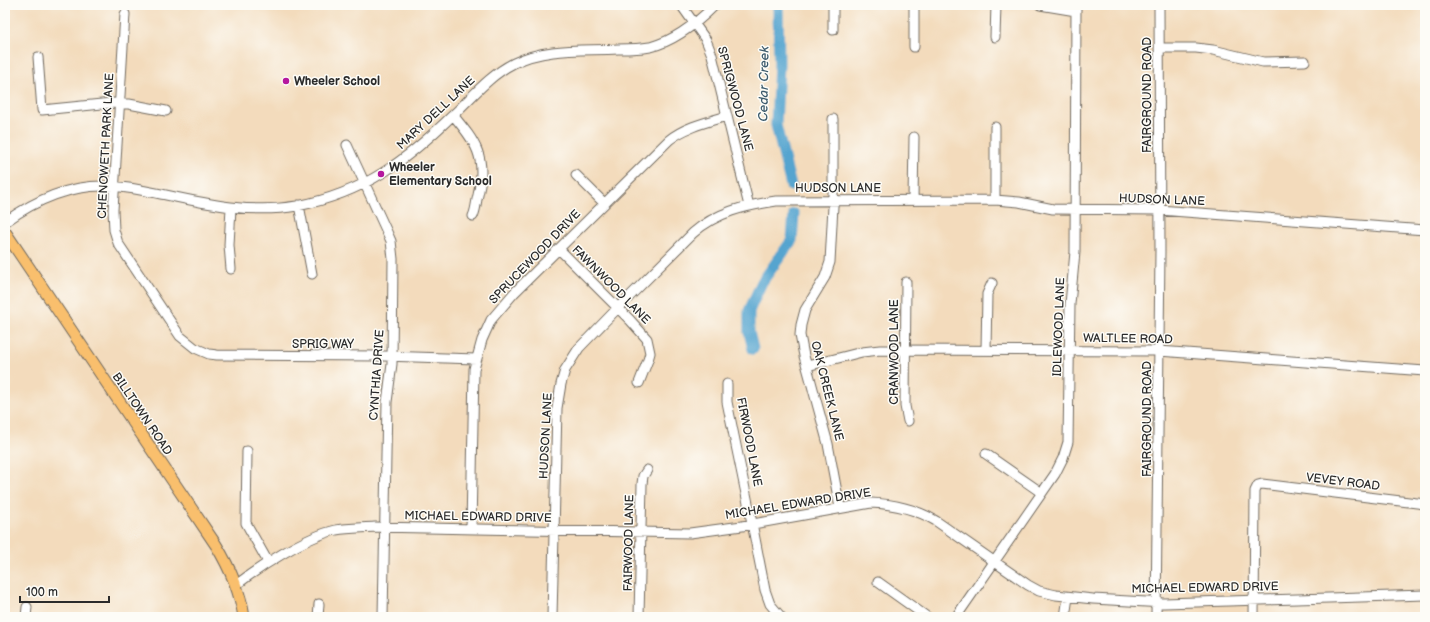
<svg xmlns="http://www.w3.org/2000/svg" width="1430" height="622" font-family="'Balsamiq Sans',sans-serif">
<style>
.lines{fill:none;stroke-linecap:round;stroke-linejoin:round}
.river{stroke:#55a4cf;stroke-width:11}
.minor-casing{stroke:#71695e;stroke-width:11}
.major-casing{stroke:#71695e;stroke-width:13}
.minor{stroke:#fff;stroke-width:9}
.major{stroke:#f9bf6d;stroke-width:11}
.poi-dot{fill:#b5179e;stroke:#fdfcf7;stroke-width:1.5}
.labels{text-anchor:middle;dominant-baseline:central;stroke-width:3;stroke-linejoin:round;paint-order:stroke}
.poi-label{font-size:12px;font-weight:bold;fill:#2b2b2b;stroke:#fdfcf7;text-anchor:start}
.street-label{font-size:12px;fill:#2b2b2b;stroke:#fdfcf7}
.water-label{font-size:13px;font-style:italic;fill:#3c5b6d;stroke:#fdfcf7}
</style>
<rect width="100%" height="100%" fill="#fdfcf7"/>
<filter id="ink" filterUnits="userSpaceOnUse"><feTurbulence type="fractalNoise" baseFrequency=".025" numOctaves="2"/><feDisplacementMap in="SourceGraphic" scale="8" xChannelSelector="R" yChannelSelector="G"/><feConvolveMatrix kernelMatrix="1 2 1 2 8 2 1 2 1" color-interpolation-filters="sRGB"/></filter>
<filter id="wash" filterUnits="userSpaceOnUse"><feTurbulence type="fractalNoise" baseFrequency=".012" numOctaves="4" result="noise"/><feDisplacementMap in="SourceGraphic" scale="16" xChannelSelector="R" yChannelSelector="G"/><feGaussianBlur stdDeviation="0.9" result="paint"/><feColorMatrix in="noise" values="0 0 0 0 0 0 0 0 0 0 0 0 0 0 0 0 0 1.4 0 .05"/><feComposite in="paint" operator="in"/></filter>
<g filter="url(#wash)">
<rect width="100%" height="100%" fill="#f3dbbc"/>
<g class="lines">
<path class="river" d="M778,5L779,65L776,125L791,186
M753,349L749,332V311L762,282L792,240L794,214"/>
</g>
</g>
<g filter="url(#ink)">
<g class="lines">
<g class="minor-casing">
<path id="minor" d="M681,5L706,40L712,55L749,206
M833,5V30
M1040,5L1076,11
M125,14L113,210L114,230L118,243L180,336L195,348L209,354L217,355L384,356L476,359
M995,37L996,5
M914,47V5
M1159,48H1196L1213,50L1263,62L1305,61
M38,57L42,110L112,103L129,104L166,111
M453,115C476,143 487,157 478,195C476,202 476,210 473,216
M833,119V206L830,262L825,277L805,310L801,325L800,335L804,356L828,444L840,508
M995,127V200
M347,145L387,232L391,241L393,259L392,364L387,402L383,617
M576,175L604,203
M913,200L914,137
M299,205L312,274
M5,222C34,201 66,186 103,186C123,186 142,190 161,194C207,204 251,214 297,206C365,193 407,160 454,114C473,96 490,75 514,63C546,47 583,51 618,49C629,49 639,49 650,47C674,41 698,22 715,5
M559,249L630,320L647,339L650,353L648,360L639,383
M231,269L229,245L231,208
M906,282L905,406L908,421
M986,350L987,294L992,283
M807,366L862,352L880,350L1159,351L1425,371
M727,384V402L750,513L765,590L770,604L781,617
M247,451L246,523L268,562
M986,454L1042,493
M471,529L474,369L482,340L491,320L514,293L669,140C685,127 707,122 727,116
M878,582L927,617
M236,585C261,566 305,537 336,530C349,528 362,528 375,527L690,533L742,526L871,503C894,504 916,509 936,521L1028,585L1039,591L1056,595L1093,599L1164,603L1425,595
M26,617L27,607
M318,617L319,604
M552,617L557,408L561,384L565,370L579,348L613,313L693,233C717,212 744,206 776,201L995,200L1019,202L1053,209L1159,210L1425,230
M639,617L642,484L643,476L647,470
M956,617L1055,474L1063,458L1068,442L1070,304L1075,252L1076,5
M1065,617L1068,597
M1156,617L1160,251L1159,5
M1254,617L1255,491L1258,485L1262,484L1425,504"/>
</g>
<g class="major-casing">
<path id="major" d="M5,232L216,545C230,568 240,591 244,617"/>
</g>
<use href="#minor" class="minor"/>
<use href="#major" class="major"/>
</g>
</g>
<g class="poi-dot">
<circle cx="286" cy="81" r="4"/>
<circle cx="381" cy="174" r="4"/>
</g>
<g class="labels">
<g class="poi-label">
<text x="294" y="81">Wheeler School</text>
<text x="389" y="167">Wheeler<tspan x="389" dy="14">Elementary School</tspan></text>
</g>
<g class="street-label">
<text transform="translate(1147 95) rotate(-90)">FAIRGROUND ROAD</text>
<text transform="translate(735 99) rotate(75)">SPRIGWOOD LANE</text>
<text transform="translate(436 113) rotate(-43)">MARY DELL LANE</text>
<text transform="translate(106 146) rotate(-87)">CHENOWETH PARK LANE</text>
<text x="838" y="188">HUDSON LANE</text>
<text transform="translate(1162 200) rotate(2)">HUDSON LANE</text>
<text transform="translate(535 257) rotate(-46)">SPRUCEWOOD DRIVE</text>
<text transform="translate(611 285) rotate(45)">FAWNWOOD LANE</text>
<text transform="translate(1059 327) rotate(-88)">IDLEWOOD LANE</text>
<text transform="translate(1128 339) rotate(1)">WALTLEE ROAD</text>
<text x="323" y="344">SPRIG WAY</text>
<text transform="translate(894 352) rotate(-90)">CRANWOOD LANE</text>
<text transform="translate(377 375) rotate(-86)">CYNTHIA DRIVE</text>
<text transform="translate(827 391) rotate(76)">OAK CREEK LANE</text>
<text transform="translate(142 414) rotate(56)">BILLTOWN ROAD</text>
<text transform="translate(1147 419) rotate(-90)">FAIRGROUND ROAD</text>
<text transform="translate(546 436) rotate(-87)">HUDSON LANE</text>
<text transform="translate(749 442) rotate(79)">FIRWOOD LANE</text>
<text transform="translate(1343 482) rotate(7)">VEVEY ROAD</text>
<text transform="translate(798 504) rotate(-9)">MICHAEL EDWARD DRIVE</text>
<text transform="translate(478 517) rotate(1)">MICHAEL EDWARD DRIVE</text>
<text transform="translate(629 543) rotate(-89)">FAIRWOOD LANE</text>
<text transform="translate(1205 588) rotate(-1)">MICHAEL EDWARD DRIVE</text>
</g>
<g class="water-label">
<text transform="translate(764 84) rotate(-89)">Cedar Creek</text>
</g>
</g>
<rect width="1430" height="622" fill="none" stroke="#fdfcf7" stroke-width="20"/>
<path d="M20 596v6h89v-6" fill="none" stroke="#2b2b2b" stroke-width="2"/>
<text x="26" y="596" font-size="12" fill="#2b2b2b" stroke="#fdfcf7" stroke-width="3" paint-order="stroke">100 m</text>
</svg>
